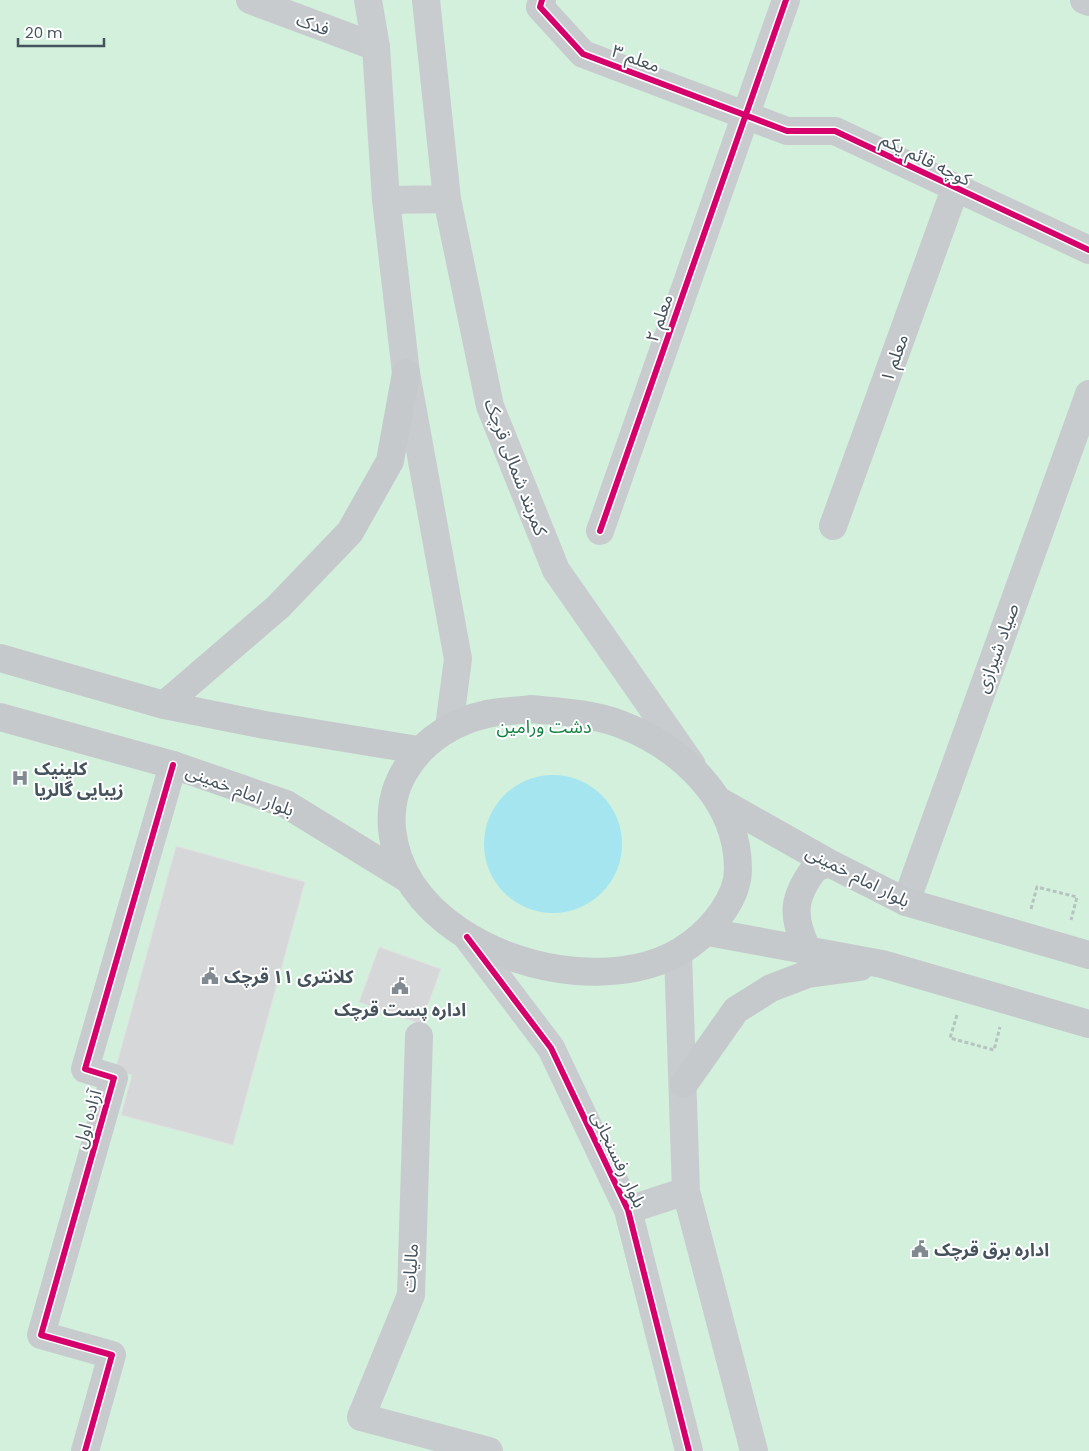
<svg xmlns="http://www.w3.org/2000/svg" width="1089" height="1451" font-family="Poppins,'Noto Sans Arabic',sans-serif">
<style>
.green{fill:#d2f0dc}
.water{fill:#a5e5f0}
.building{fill:#d6d7d8;stroke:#e1e1e2}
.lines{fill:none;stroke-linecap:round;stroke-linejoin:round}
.path{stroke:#b6c4bf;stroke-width:3;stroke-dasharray:4 2.5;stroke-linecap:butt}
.street{stroke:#c8cbce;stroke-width:28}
.secondary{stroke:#c9cccf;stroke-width:28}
.primary{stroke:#c5c9cc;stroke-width:28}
.cycleway-casing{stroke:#fff;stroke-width:9}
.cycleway{stroke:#d6006c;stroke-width:6}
.labels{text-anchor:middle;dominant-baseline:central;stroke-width:4;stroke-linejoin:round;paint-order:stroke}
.street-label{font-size:18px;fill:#45535d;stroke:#fff}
.park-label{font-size:18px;fill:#128243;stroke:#fff}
.poi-label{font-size:18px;font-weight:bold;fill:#45535d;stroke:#fff;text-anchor:start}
</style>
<rect width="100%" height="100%" fill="#f0efef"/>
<path class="green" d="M0,0H1089V1451H0Z"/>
<path class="water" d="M484 844a69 69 0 1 1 138 0a69 69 0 1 1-138 0Z"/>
<path class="building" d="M176,846L305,882L233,1145L121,1115L132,1075L115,1071Z
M379,947L441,969L421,1024L359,1002Z"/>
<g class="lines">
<path class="path" d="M1031,909L1037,887L1077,897L1071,920
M957,1015L950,1038L994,1050L1000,1027"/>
<path class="street" d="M250,0L376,47
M542,0L540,7L583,54L787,131H835L1089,250
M1084,0L1089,2
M833,526L955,189
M906,902L1089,394
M419,1036L411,1295L361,1417L489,1451
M85,1451L112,1355L41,1335L114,1078L85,1069L173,765"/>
<path class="secondary" d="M368,0L376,47L386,200L406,373L458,659L449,727
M426,0L447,199L490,406L556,570L692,765
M386,200L447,199
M600,531L786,0
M467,937L551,1048L628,1210L689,1451
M678,954L686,1191L754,1451
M628,1210L686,1191"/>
<path class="primary" d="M0,658L164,705L265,725L418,750
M164,705L278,607L350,532L390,461L406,373
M530,709C560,712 591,713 620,724C681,747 738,800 738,869C738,898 713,928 691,944C659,968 616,974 576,971C499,965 401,916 392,829C390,806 395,785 408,766C426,739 455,721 487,714C500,711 516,711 530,709Z
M0,717L173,765L286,804L408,879
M721,802L829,863L906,902L1089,955
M708,932L882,964L1089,1024
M807,949C791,915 793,897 815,868L829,863
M684,1084L736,1010L771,988L808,974L860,967"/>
<g class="cycleway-casing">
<path id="cycleway" d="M542,0L540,7L583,54L787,131H835L1089,250
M600,531L786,0
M467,937L551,1048L628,1210L689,1451
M85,1451L112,1355L41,1335L114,1078L85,1069L173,765"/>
</g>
<use href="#cycleway" class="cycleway"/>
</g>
<defs>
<g id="hospital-bare" transform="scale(1.35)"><path d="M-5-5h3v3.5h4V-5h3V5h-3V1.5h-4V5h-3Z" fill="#818a90" stroke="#fff" stroke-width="2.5" paint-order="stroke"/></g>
<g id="civic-bare" transform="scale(1.35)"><path d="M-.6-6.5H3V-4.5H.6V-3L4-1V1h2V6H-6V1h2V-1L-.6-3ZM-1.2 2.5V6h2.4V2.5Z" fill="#818a90" stroke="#fff" stroke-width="2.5" paint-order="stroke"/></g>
</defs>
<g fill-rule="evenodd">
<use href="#hospital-bare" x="20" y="778"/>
<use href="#civic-bare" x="210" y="976"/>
<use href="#civic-bare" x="400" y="986"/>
<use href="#civic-bare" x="920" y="1249"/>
</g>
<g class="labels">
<g class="street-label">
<text transform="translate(313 24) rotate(20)">فدک</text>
<text transform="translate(636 58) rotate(20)">معلم ۳</text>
<text transform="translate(926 159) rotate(26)">کوچه قائم یکم</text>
<text transform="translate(659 318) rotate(-71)">معلم ۲</text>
<text transform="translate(894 358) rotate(-70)">معلم ۱</text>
<text transform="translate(516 467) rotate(69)">کمربند شمالی قرچک</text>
<text transform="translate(997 648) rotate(-70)">صیاد شیرازی</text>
<text transform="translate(240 790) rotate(21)">بلوار امام خمینی</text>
<text transform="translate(858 876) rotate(27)">بلوار امام خمینی</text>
<text transform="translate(87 1119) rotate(-74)">آزاده اول</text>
<text transform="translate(619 1159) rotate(65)">بلوار رفسنجانی</text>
<text transform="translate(410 1268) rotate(-86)">مالیات</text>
</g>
<g class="park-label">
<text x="544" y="726">دشت ورامین</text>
</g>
<g class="poi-label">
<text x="34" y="768">کلینیک<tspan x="34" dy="21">زیبایی گالریا</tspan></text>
<text x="224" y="976">کلانتری ۱۱ قرچک</text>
<text x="400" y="1009" text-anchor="middle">اداره پست قرچک</text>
<text x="934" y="1249">اداره برق قرچک</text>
</g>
</g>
<path d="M18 38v8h86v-8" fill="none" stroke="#45535d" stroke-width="2.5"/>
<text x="25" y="38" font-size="15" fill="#45535d" stroke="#ffffff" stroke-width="4" paint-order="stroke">20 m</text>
</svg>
